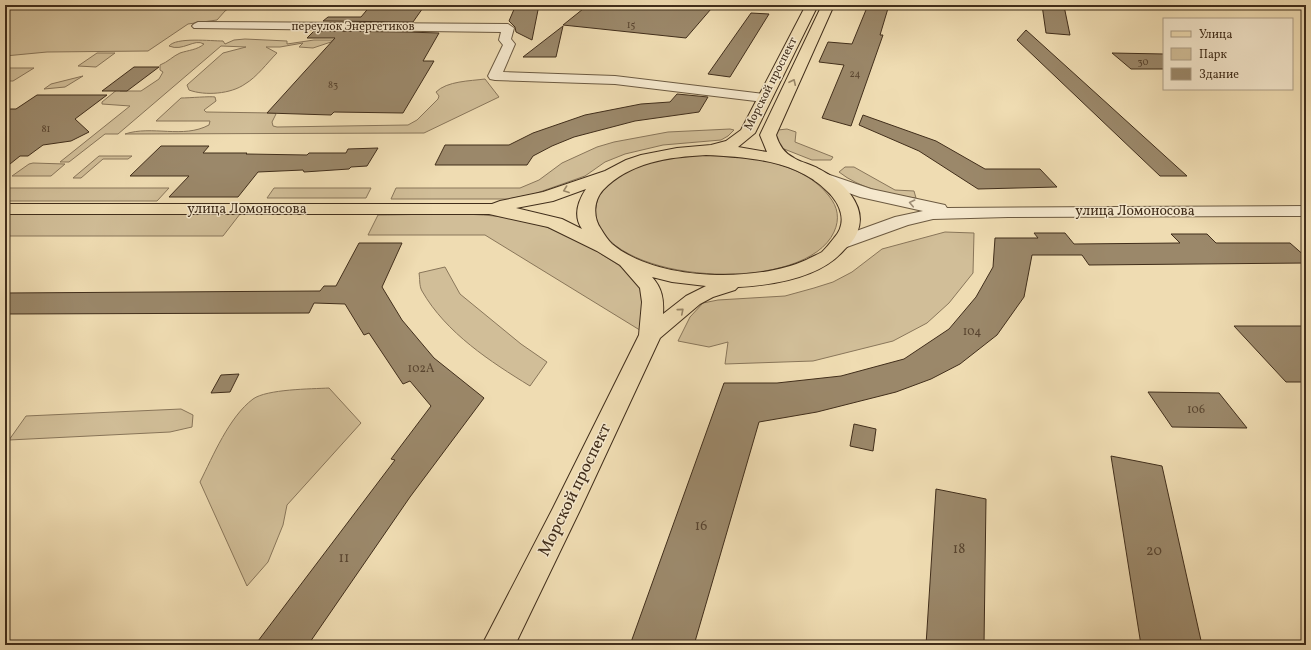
<svg xmlns="http://www.w3.org/2000/svg" width="1311" height="650" font-family="Vollkorn,serif">
<style>
.green{fill:#d1be98;stroke:#89765a}
.building{fill:#9b886a;stroke:#412e1b}
.lines{fill:none;stroke-linecap:round;stroke-linejoin:round}
.minor-casing{stroke:#6c5a41;stroke-width:2}
.major-casing{stroke:#412e1b;stroke-width:2}
.minor{fill:#f5e8cd;fill-rule:evenodd}
.major{fill:#efdcb2;fill-rule:evenodd}
.oneway{stroke:#988566}
.oneway2{stroke:#9b8b74}
.labels{text-anchor:middle;dominant-baseline:central;stroke-width:3;stroke-linejoin:round;paint-order:stroke}
.far-number-label{font-size:10px;fill:#58442f}
.far-street-label{font-size:12px;fill:#412e1b;stroke:#f5e8cd}
.number-label{font-size:12px;fill:#58442f}
.street-label{font-size:14px;fill:#412e1b;stroke:#f5e8cd}
.near-number-label{font-size:14px;fill:#58442f}
.near-street-label{font-size:17px;fill:#412e1b;stroke:#f5e8cd}
</style>
<rect width="100%" height="100%" fill="#efdcb2"/>
<filter id="stains"><feTurbulence type="fractalNoise" baseFrequency=".005" numOctaves="4"/><feColorMatrix values="0 0 0 0 .2 0 0 0 0 .09 0 0 0 0 .02 0 0 0 .5 -.17"/></filter>
<radialGradient id="worn" r=".72"><stop offset=".6" stop-color="#630" stop-opacity="0"/><stop offset="1" stop-color="#630" stop-opacity=".3"/></radialGradient>
<path class="green" d="M5,5H233L225,11L217,20L188,24L148,51L47,52L5,56Z
M245,39L287,41V44L314,40H337L313,48L299,47L303,43L280,47H266L277,53C267,63 257,77 245,84C231,94 205,96 189,90L187,85L223,53L246,47L221,46L118,134H105L69,162H60L130,106L102,104V102L140,71L120,91H141L159,79L163,72L160,70V65C168,62 173,56 180,53C189,50 197,50 204,44C194,38 183,52 169,46C176,37 211,41 223,41L225,44L234,40Z
M97,53H115L96,67L78,66Z
M5,68H34L13,81H5Z
M83,76L65,87L44,89L51,84Z
M485,79L499,97L424,133L125,134C152,125 183,139 209,125L210,121H156L181,98C189,98 211,96 215,97L216,101L204,110L206,112L274,113L276,114L272,122L273,126L277,127L408,125L417,120L438,99L439,96L436,92C447,81 470,81 485,79Z
M730,129L734,130L728,136L721,140L663,145L625,154L605,162L585,176L534,194L508,199H391L396,188H520L539,180L562,163L597,147L614,142L668,132Z
M787,129L796,132L795,142L833,157L831,160H812L779,147L773,135L778,130Z
M710,154C749,156 803,162 829,196C838,207 840,219 834,232C806,293 626,285 599,226C594,215 594,202 602,192C627,160 672,157 710,154Z
M99,156H132L128,159H103L81,178H73Z
M29,164L33,163L65,164L51,176H12Z
M845,167H854L895,190L914,191L916,198C891,196 859,188 839,172Z
M5,188H169L157,201H5Z
M274,188H371L366,198H267Z
M5,214H240L223,236H5Z
M378,215C427,215 482,210 530,222C558,229 585,243 609,259C620,266 637,276 642,290C646,303 644,318 643,332L485,235H368Z
M945,232L974,233L973,273L949,303L927,323L893,341L813,361L725,364L728,342L709,347L678,341L690,317L703,303L718,300L785,296L814,288L833,282L852,272L882,249Z
M445,267L460,294L521,344L547,362L530,386C491,362 446,333 422,291C419,286 420,278 419,273Z
M329,388L361,423L287,505L283,525L268,562L247,586L200,482C213,456 229,417 253,399C267,389 311,389 329,388Z
M181,409L193,415L192,427L170,432L9,440L26,416Z"/>
<path class="building" d="M371,5H425L413,22L323,21L328,17H361Z
M539,5L532,40L516,32L515,27L509,21L515,7Z
M588,5H670L711,9L686,38L563,25Z
M868,5H889L880,35H883L851,126L822,118L844,65L819,62L828,42L852,44Z
M1042,5L1064,6L1070,35L1046,33Z
M751,13L769,14L730,77L708,74Z
M563,26L556,57H523Z
M1026,30L1100,97L1187,176H1160L1017,40Z
M314,31L406,32L439,33L423,61H434L403,113L334,112L331,115L267,113L335,38H307Z
M1112,53L1164,54V69H1131Z
M134,67H159L127,91H102Z
M677,94L708,97L699,112L635,121L574,137L552,146L533,156L527,165H435L445,145H509L533,133L585,115L641,104L670,102Z
M37,95H107L75,119L89,132L71,141L43,145L28,156H20L5,168V109H16Z
M863,115L936,141L985,169H1040L1057,187L978,189L919,151L859,125Z
M161,146H209L203,153H247L246,154L307,155L309,153H346L348,149L378,148L367,166L351,167L349,169L304,172L303,170L258,172L238,197H169L189,176H130Z
M1034,233H1065L1074,244L1180,243L1171,234H1207L1216,243H1290L1306,257V263L1089,265L1082,255H1032L1024,297L997,335L960,364L931,379L896,392L817,412L759,422L694,645H630L724,383H777L841,376L904,359L949,329L976,297L993,267L995,238H1038Z
M359,243H402L382,287L402,320L434,358L484,398L410,497L308,645H255L395,460L391,459L431,406L410,381L403,384L369,333L364,335L345,304L314,303L309,313L5,314V293L320,291L324,286H336Z
M1234,326H1306V382H1286Z
M239,374L230,392L211,393L221,375Z
M1148,392L1219,393L1247,428L1172,427Z
M854,424L876,429L873,451L850,446Z
M1111,456L1162,466L1202,645H1141Z
M936,489L986,499L984,645H926Z"/>
<g class="lines">
<g class="minor-casing">
<path id="minor" d="M198,22L508,24L514,28L511,39L515,44L503,72L615,76L764,94L769,95L771,98L769,101L764,102L615,84L495,80L490,79L488,76L503,45L499,40L501,32L194,28L192,26L194,24Z
M821,172L871,189L945,205L947,208L1306,206V216L1008,217L933,219L908,225L844,248L837,246L834,242L837,238L895,217L923,211L860,197L815,181L813,177L815,173Z"/>
</g>
<g class="major-casing">
<path id="major" d="M806,5H818L755,133L738,147L767,152L760,135L822,5H834L776,135C779,145 784,153 794,158C802,163 811,164 819,169C841,180 869,205 857,233C854,240 849,245 844,250C820,278 774,285 738,287L735,290L713,297L700,304L660,338L581,508L515,645H482L553,508L639,335L642,302L640,288L620,265L597,251L548,227L489,214H5V204H492L500,201L543,192L605,171L626,160L641,155L677,148L711,145L726,141L741,130ZM706,155C748,157 796,160 827,191C841,204 848,223 834,238C830,243 826,248 822,252C817,255 811,257 806,260C755,283 656,281 612,244C608,240 604,234 601,229C593,218 593,201 603,190C630,162 669,157 706,155ZM586,189C578,201 573,216 582,229L562,219L516,208L553,201ZM652,277L672,282L706,286L686,296L663,314C664,299 662,288 652,277Z"/>
</g>
<use href="#minor" class="minor"/>
<use href="#major" class="major"/>
</g>
<defs><path id="oneway-chevron" d="M-2-3.5L2.5 0L-2 3.5" fill="none" stroke-width="1.6" stroke-linecap="round" stroke-linejoin="round"/></defs>
<g class="oneway">
<use href="#oneway-chevron" transform="translate(793 82) rotate(-65)"/>
<use href="#oneway-chevron" transform="translate(566 190) rotate(160)"/>
<use href="#oneway-chevron" transform="translate(681 311) rotate(-41)"/>
</g>
<use class="oneway2" href="#oneway-chevron" transform="translate(912 203) rotate(-168)"/>
<g class="labels">
<g class="far-number-label">
<text x="631" y="25">15</text>
<text x="1143" y="62">30</text>
<text x="855" y="74">24</text>
<text x="333" y="85">83</text>
<text x="46" y="129">81</text>
</g>
<g class="far-street-label">
<text x="353" y="27">переулок Энергетиков</text>
<text transform="translate(771 84) rotate(-63)">Морской проспект</text>
</g>
<g class="number-label">
<text x="972" y="332">104</text>
<text x="421" y="369">102А</text>
<text x="1196" y="410">106</text>
</g>
<g class="street-label">
<text x="247" y="209">улица Ломоносова</text>
<text x="1135" y="211">улица Ломоносова</text>
</g>
<g class="near-number-label">
<text x="701" y="526">16</text>
<text x="959" y="549">18</text>
<text x="1154" y="551">20</text>
<text x="344" y="558">11</text>
</g>
<g class="near-street-label">
<text transform="translate(575 490) rotate(-64)">Морской проспект</text>
</g>
</g>
<rect width="1311" height="650" fill="none" stroke="#efdcb2" stroke-width="20"/>
<rect x="6" y="6" width="1299" height="638" fill="none" stroke="#412e1b" stroke-width="2"/>
<rect x="10" y="10" width="1291" height="630" fill="none" stroke="#412e1b"/>
<rect x="1163" y="18" width="130" height="72" fill="#f5e8cd" stroke="#ad9e86"/>
<rect x="1171" y="31" width="20" height="6" fill="#efdcb2" stroke="#ad9e86"/>
<text x="1199" y="38" font-size="12" fill="#412e1b">Улица</text>
<rect x="1171" y="48" width="20" height="12" fill="#d1be98" stroke="#ad9e86"/>
<text x="1199" y="58" font-size="12" fill="#412e1b">Парк</text>
<rect x="1171" y="68" width="20" height="12" fill="#9b886a" stroke="#ad9e86"/>
<text x="1199" y="78" font-size="12" fill="#412e1b">Здание</text>
<rect width="100%" height="100%" filter="url(#stains)"/>
<rect width="100%" height="100%" fill="url(#worn)"/>
</svg>
